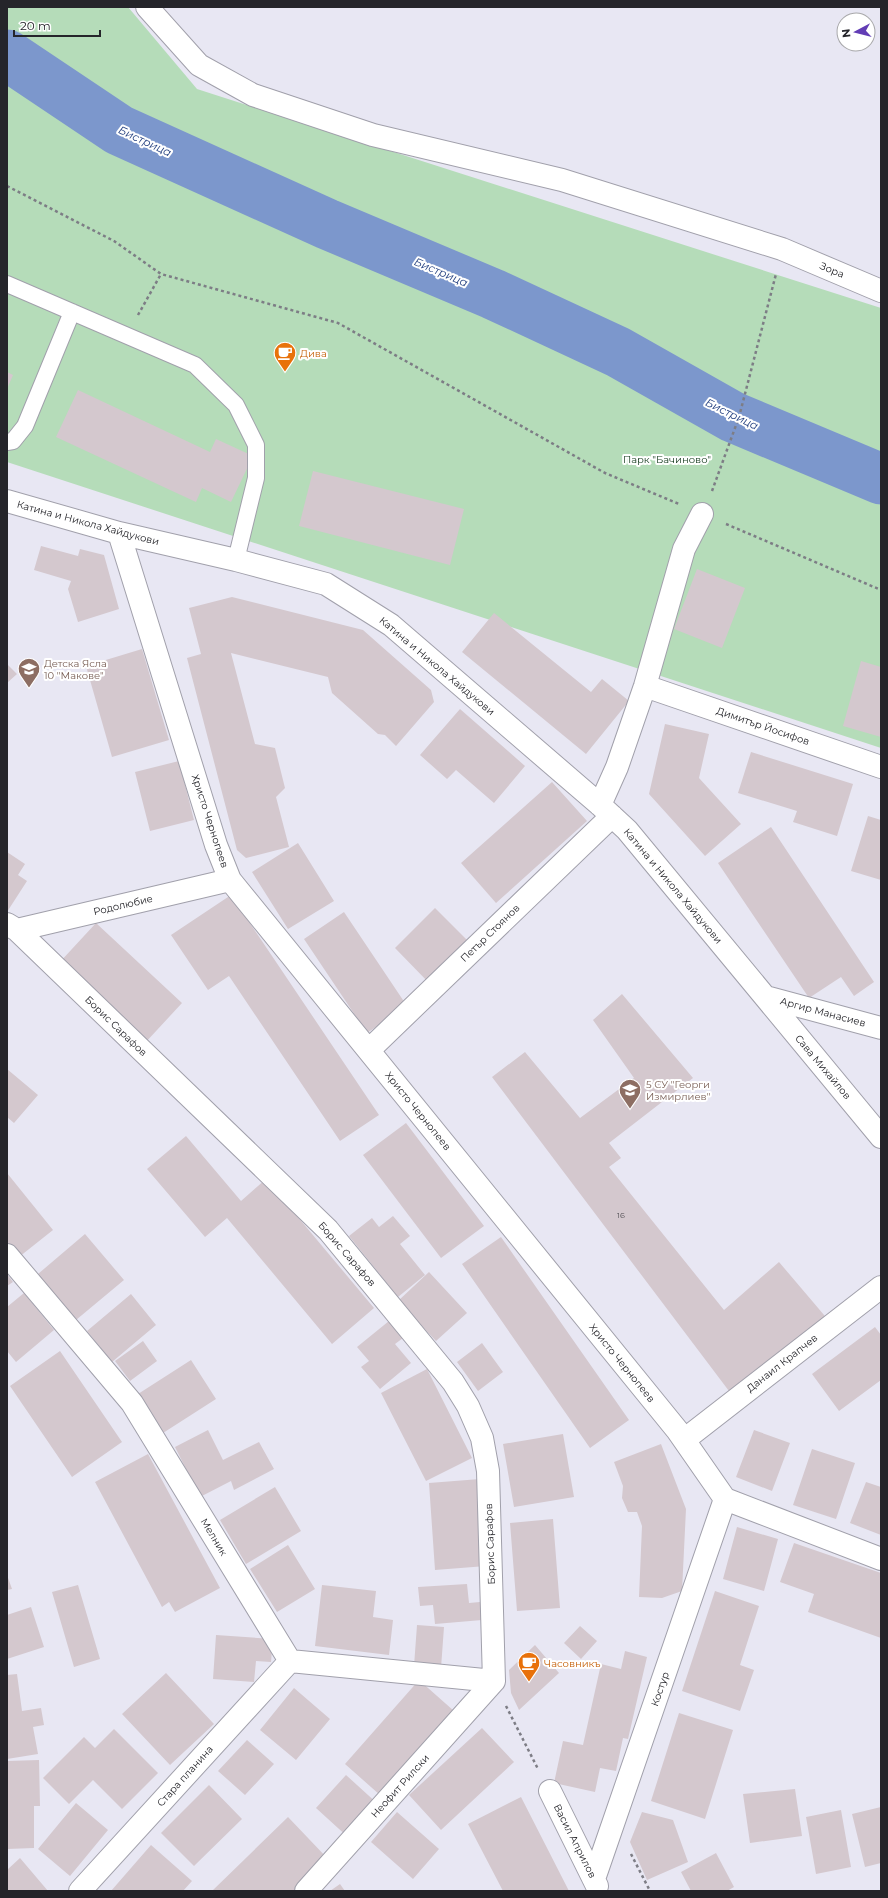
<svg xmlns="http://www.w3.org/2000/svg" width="888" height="1898" font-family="Montserrat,sans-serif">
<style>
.green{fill:#b5dcb9}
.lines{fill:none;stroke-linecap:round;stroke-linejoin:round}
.river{stroke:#7c97cc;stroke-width:51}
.building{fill:#d4c8ce}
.service-casing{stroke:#a1a0ab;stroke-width:18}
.minor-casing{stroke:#a1a0ab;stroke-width:24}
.path{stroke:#7d7d85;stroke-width:2.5;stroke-dasharray:3 3;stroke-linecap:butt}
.service{stroke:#fff;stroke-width:16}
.minor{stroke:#fff;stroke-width:22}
.labels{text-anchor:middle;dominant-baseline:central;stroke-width:4;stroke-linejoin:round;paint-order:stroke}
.number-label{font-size:8px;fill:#514e53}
.street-label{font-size:10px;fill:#25252a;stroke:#fff}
.food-label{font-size:10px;fill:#c56008;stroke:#fff;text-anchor:start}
.park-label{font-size:10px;fill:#0f3618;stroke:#fff}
.education-label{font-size:10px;fill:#785e54;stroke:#fff;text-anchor:start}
.water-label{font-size:11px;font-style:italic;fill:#203d7e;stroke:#fff}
</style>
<rect width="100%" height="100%" fill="#e8e7f3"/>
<path class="green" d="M7,7H128L197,89L881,308V748L7,462Z"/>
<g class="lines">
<path class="river" d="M7,55L119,130L327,224L493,294L618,352L733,417L881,479"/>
</g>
<path class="building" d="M7,372L13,375L7,389Z
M78,390L210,452L216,439L253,456L231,502L202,488L196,502L56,437Z
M313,471L464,509L450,565L299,526Z
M41,546L78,556L80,549L104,555L119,609L78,622L68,589L71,581L34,570Z
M697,569L745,588L722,648L674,629Z
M232,597L363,630L431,690L434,702L396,746L385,735L378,734L332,693L328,677L231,653L255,744L275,748L285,788L276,797L289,847L246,858L237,850L187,658L201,654L189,608Z
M494,613L591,692L602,679L629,701L586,754L462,652Z
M142,649L169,740L112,757L86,666Z
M861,661L881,667V737L843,726Z
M7,664L17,674L7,683Z
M460,709L525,766L494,803L456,770L447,779L420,755Z
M665,724L709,734L699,778L741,824L705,856L649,794Z
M751,752L853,784L837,836L793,822L797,811L738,793Z
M179,761L194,820L150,831L135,772Z
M552,782L587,821L496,903L461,863Z
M868,816L881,820V880L851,871Z
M771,827L874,982L854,996L841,977L809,998L718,863Z
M298,843L334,901L288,929L252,872Z
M7,852L25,864L18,875L27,881L7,912Z
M231,895L379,1115L340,1141L229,976L208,990L171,935Z
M435,908L471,944L430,984L395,948Z
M344,912L407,1006L367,1033L304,939Z
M96,923L182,1003L145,1043L59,963Z
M622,994L693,1078L609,1143L621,1158L609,1167L724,1310L779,1262L830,1322L732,1395L492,1077L525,1052L580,1118L634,1078L593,1020Z
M7,1069L38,1095L14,1123L7,1117Z
M406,1123L484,1226L441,1258L363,1155Z
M186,1136L241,1201L266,1179L374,1308L332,1344L227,1218L205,1237L147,1169Z
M7,1173L53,1230L19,1257L7,1241Z
M393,1216L410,1236L400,1244L425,1275L398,1297L349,1236L372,1218L379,1227Z
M85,1234L124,1280L76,1320L38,1274Z
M501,1237L629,1420L590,1448L462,1264Z
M429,1272L467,1313L436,1341L398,1301Z
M7,1274L13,1282L7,1286Z
M24,1293L54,1330L16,1362L7,1351V1307Z
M131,1294L156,1325L112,1362L87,1331Z
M389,1321L403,1338L395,1344L411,1363L380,1389L361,1367L369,1361L357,1347Z
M875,1327L881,1335V1380L839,1411L812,1374Z
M143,1341L157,1361L130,1381L115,1361Z
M482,1343L503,1372L478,1391L457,1362Z
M60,1351L122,1442L72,1477L10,1386Z
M191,1360L216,1399L163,1433L138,1394Z
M427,1369L472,1458L426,1481L381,1393Z
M208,1430L223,1460L259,1442L274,1469L234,1490L231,1481L200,1497L175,1447Z
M754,1430L790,1443L772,1491L736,1477Z
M563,1434L574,1497L514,1507L503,1444Z
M661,1444L686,1509L682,1591L662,1598L639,1597L642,1526L637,1512H628L622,1498L623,1486L614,1462Z
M812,1449L855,1463L836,1519L793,1505Z
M148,1454L220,1588L175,1612L169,1602L162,1607L95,1482Z
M480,1479L486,1566L435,1570L429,1483Z
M866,1482L881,1487V1535L850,1523Z
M275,1487L301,1531L246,1564L220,1520Z
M553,1519L560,1608L517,1611L510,1523Z
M737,1527L778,1539L764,1591L723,1579Z
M794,1543L881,1573V1638L808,1612L814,1594L780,1582Z
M288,1545L315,1589L277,1612L250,1569Z
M7,1575L12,1589L7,1590Z
M467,1584L469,1603L480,1602L482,1620L435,1624L433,1605L420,1606L418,1587Z
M78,1585L100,1659L74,1667L52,1592Z
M322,1585L376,1591L373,1617L393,1620L389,1655L315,1646Z
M715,1591L759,1606L740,1665L754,1670L740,1711L682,1691Z
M31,1607L44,1647L7,1659V1615Z
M417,1625L444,1627L441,1668L414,1666Z
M580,1626L597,1641L581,1659L564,1643Z
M216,1635L273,1639L271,1662L256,1661L254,1682L213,1679Z
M535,1645L559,1673L519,1710L511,1693L509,1670Z
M625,1651L647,1657L628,1739L623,1738L616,1771L600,1768L595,1792L554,1783L563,1741L583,1745L601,1664L621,1669Z
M166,1673L214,1724L170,1765L122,1714Z
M17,1674L22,1711L41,1708L44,1725L33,1727L38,1754L7,1759V1675Z
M419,1680L454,1711L380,1795L345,1764Z
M294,1688L330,1719L296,1760L260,1730Z
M679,1713L733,1730L705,1819L651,1801Z
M482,1728L514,1762L441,1830L409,1795Z
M114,1729L158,1773L122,1809L93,1780L69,1804L43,1778L84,1737L95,1748Z
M247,1740L274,1764L245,1795L218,1771Z
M39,1760L40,1806H34V1848L7,1849V1761Z
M346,1775L379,1805L350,1839L316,1808Z
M209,1785L242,1819L194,1866L161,1833Z
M795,1789L802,1836L750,1843L743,1794Z
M521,1797L569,1891H503L468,1824Z
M76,1803L108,1830L70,1876L38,1849Z
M881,1807V1863L865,1867L852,1814Z
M841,1810L851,1867L816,1874L806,1817Z
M397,1812L439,1849L413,1879L371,1842Z
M642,1812L673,1820L688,1862L647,1880L630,1842Z
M288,1817L329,1860L297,1891H212Z
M151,1845L192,1881L183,1891H111Z
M716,1853L734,1887L727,1891H691L681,1872Z
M20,1858L48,1891H7V1870Z
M340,1884L345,1891H330Z"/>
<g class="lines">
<g class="service-casing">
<path id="service" d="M7,284L195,365L236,405L256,445V478L236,560
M7,442L13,441L25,426L72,312"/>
</g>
<g class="minor-casing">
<path id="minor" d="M147,7L199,65L253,95L373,135L562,180L782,249L881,291
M7,501L119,533L236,560L326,584L391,625L600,805L627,830L881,1137
M119,533L216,845L230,880L677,1430L725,1499L881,1559
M645,686L881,767
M600,805L617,767L645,686L684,549L702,514
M7,924L17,930L328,1230L453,1382L468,1406L482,1438L488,1471L494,1681
M17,930L230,880
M766,997L881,1028
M369,1050L612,816
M7,1255L132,1403L290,1661
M684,1440L881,1287
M290,1661L494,1681
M550,1791L597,1886
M594,1879L725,1499
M80,1891L290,1661
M306,1891L494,1681"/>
</g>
<path class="path" d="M7,186L114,241L161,274L338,323L605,473L679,504
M138,315L161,274
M712,491L739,417L776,274
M726,524L881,590
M506,1706L538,1769
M631,1854L650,1891"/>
<use href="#service" class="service"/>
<use href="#minor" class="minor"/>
</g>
<defs>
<g id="cafe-pin" transform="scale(1.15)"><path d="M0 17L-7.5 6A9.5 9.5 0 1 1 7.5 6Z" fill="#e8710a" stroke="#fff"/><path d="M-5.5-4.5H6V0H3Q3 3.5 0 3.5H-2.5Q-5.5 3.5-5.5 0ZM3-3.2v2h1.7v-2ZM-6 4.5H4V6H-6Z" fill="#fff"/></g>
<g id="school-pin" transform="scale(1.15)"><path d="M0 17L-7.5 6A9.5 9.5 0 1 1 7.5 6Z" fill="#8d6e63" stroke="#fff"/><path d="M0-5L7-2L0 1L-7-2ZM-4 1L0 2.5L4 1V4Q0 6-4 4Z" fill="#fff"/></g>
</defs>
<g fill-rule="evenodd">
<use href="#cafe-pin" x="285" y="353"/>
<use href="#school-pin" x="29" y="669"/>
<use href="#school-pin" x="630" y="1090"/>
<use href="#cafe-pin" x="529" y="1663"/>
</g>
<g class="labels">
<g class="number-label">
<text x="621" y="1215">16</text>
</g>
<g class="street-label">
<text transform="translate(832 270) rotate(23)">Зора</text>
<text transform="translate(88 523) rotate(15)">Катина и Никола Хайдукови</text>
<text transform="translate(437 666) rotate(40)">Катина и Никола Хайдукови</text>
<text transform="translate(763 726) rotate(19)">Димитър Йосифов</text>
<text transform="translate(210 821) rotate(72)">Христо Чернопеев</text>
<text transform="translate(673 886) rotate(50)">Катина и Никола Хайдукови</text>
<text transform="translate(123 905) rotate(-13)">Родолюбие</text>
<text transform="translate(490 933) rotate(-44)">Петър Стоянов</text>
<text transform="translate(823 1012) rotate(15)">Аргир Манасиев</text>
<text transform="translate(116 1026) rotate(44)">Борис Сарафов</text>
<text transform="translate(823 1067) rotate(50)">Сава Михайлов</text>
<text transform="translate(418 1111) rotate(51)">Христо Чернопеев</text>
<text transform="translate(347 1254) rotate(49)">Борис Сарафов</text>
<text transform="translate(622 1363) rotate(51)">Христо Чернопеев</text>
<text transform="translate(782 1363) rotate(-38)">Данаил Крапчев</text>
<text transform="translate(214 1537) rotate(59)">Мелник</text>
<text transform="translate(490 1544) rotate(-92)">Борис Сарафов</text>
<text transform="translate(660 1689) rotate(-71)">Костур</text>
<text transform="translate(185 1776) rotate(-48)">Стара планина</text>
<text transform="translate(400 1786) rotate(-48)">Неофит Рилски</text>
<text transform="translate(575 1841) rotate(63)">Васил Априлов</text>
</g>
<g class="food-label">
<text x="300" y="353">Дива</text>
<text x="544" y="1663">Часовникъ</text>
</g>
<g class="park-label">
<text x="667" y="459">Парк "Бачиново"</text>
</g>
<g class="education-label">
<text x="44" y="663">Детска Ясла<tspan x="44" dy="12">10 "Макове"</tspan></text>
<text x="646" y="1084">5 СУ "Георги<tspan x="646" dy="12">Измирлиев"</tspan></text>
</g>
<g class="water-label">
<text transform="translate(145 141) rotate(25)">Бистрица</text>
<text transform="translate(441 272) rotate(23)">Бистрица</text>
<text transform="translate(732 414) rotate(26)">Бистрица</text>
</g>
</g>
<rect width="888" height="1898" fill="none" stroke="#25252a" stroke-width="16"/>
<g transform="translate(856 32) rotate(263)"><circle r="19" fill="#ffffff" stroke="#a8a8aa"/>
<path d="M0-3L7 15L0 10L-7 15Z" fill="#623db5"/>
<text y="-6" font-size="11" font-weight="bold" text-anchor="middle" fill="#25252a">N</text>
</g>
<path d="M14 30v6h86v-6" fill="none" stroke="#25252a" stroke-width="2"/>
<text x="20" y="30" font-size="12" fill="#25252a" stroke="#ffffff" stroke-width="3" paint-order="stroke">20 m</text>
</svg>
